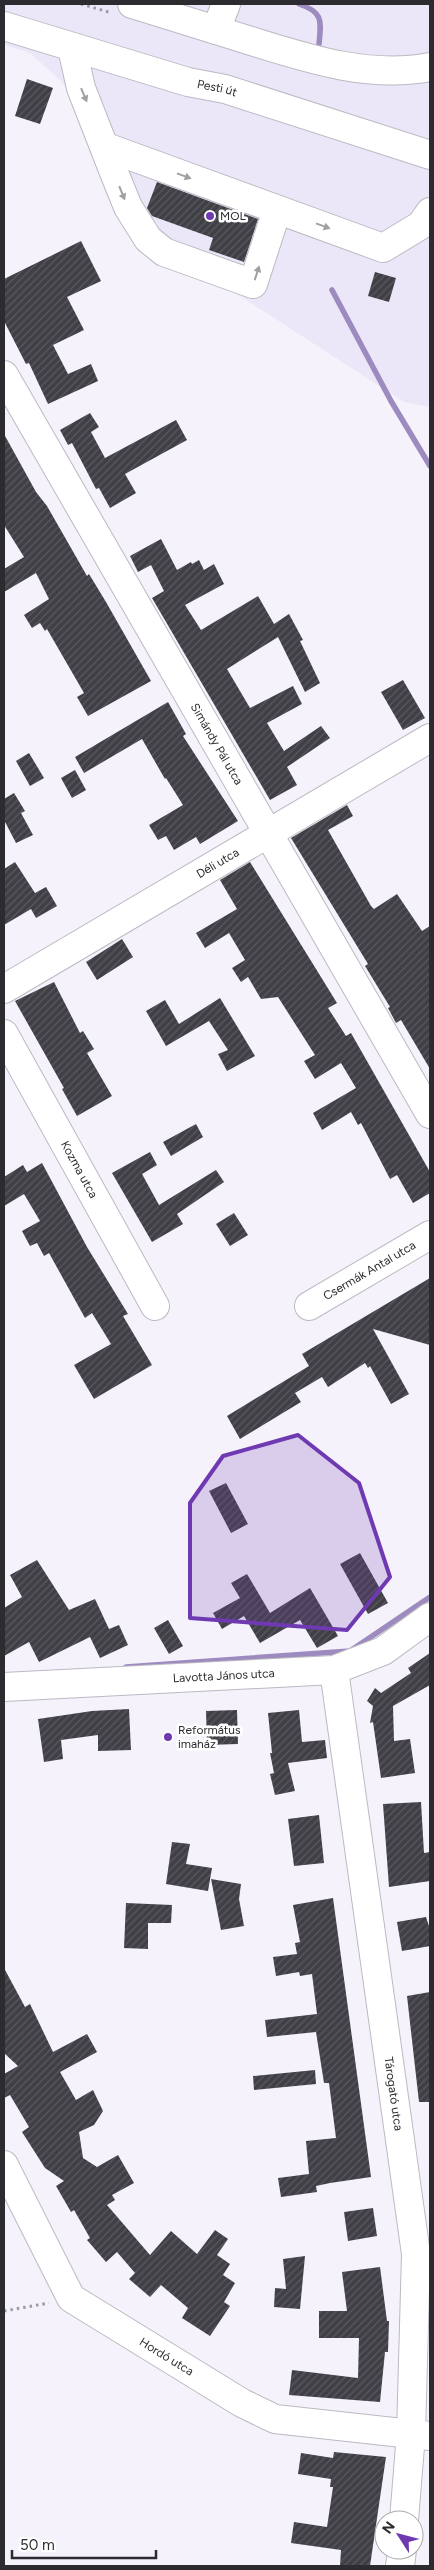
<svg xmlns="http://www.w3.org/2000/svg" width="434" height="2570" font-family="Figtree,sans-serif">
<style>
.built{fill:#ece7f8}
.lines{fill:none;stroke-linecap:round;stroke-linejoin:round}
.stream{stroke:#9d8bbf;stroke-width:5.5}
.building{fill:url(#building-hatch)}
.minor-casing{stroke:#bcb9c2;stroke-width:30}
.major-casing{stroke:#bcb9c2;stroke-width:30}
.path{stroke:#9d9ba2;stroke-width:3;stroke-dasharray:2.5 4;stroke-linecap:butt}
.minor{stroke:#fff;stroke-width:28}
.major{stroke:#fff;stroke-width:28}
.oneway{fill:#a0a0a1}
.marked{fill:#6f3ab1;fill-opacity:0.2;stroke:#6f3ab1;stroke-width:4;stroke-linejoin:round}
.poi-dot{fill:#6f3ab1;stroke:#fff;stroke-width:2}
.labels{text-anchor:middle;dominant-baseline:central;stroke-width:5;stroke-linejoin:round;paint-order:stroke}
.street-label{font-size:12px;fill:#2c2b2f;stroke:#fff}
.poi-label{font-size:12px;fill:#2c2b2f;stroke:#fff;text-anchor:start}
</style>
<defs>
<pattern id="building-hatch" width="6" height="6" patternUnits="userSpaceOnUse" patternTransform="scale(1.25)"><rect width="6" height="6" fill="#413f46"/><path d="M-1 1l2-2M0 6l6-6M5 7l2-2" fill="none" stroke="#5a595f"/></pattern>
</defs>
<rect width="100%" height="100%" fill="#f5f2fc"/>
<path class="built" d="M4,4H430V407L404,402L141,232L62,82L30,53L4,45Z"/>
<g class="lines">
<path class="stream" d="M299,4C324,12 321,22 319,44
M332,290L391,401L430,466
M126,1667L350,1651L430,1597"/>
</g>
<path class="building" d="M27,79L53,88L40,124L15,116Z
M157,182L258,219L244,262L209,250L213,238L152,216L147,208Z
M81,241L101,281L67,297L84,330L53,345L68,374L91,364L98,381L48,404L29,363L26,364L4,321V279Z
M375,272L396,278L389,302L368,296Z
M90,413L99,427L91,432L105,458L176,420L187,440L125,474L136,493L110,508L99,488L96,489L72,443L68,445L60,430Z
M4,434L36,492L47,506L87,576L89,574L106,602L151,681L88,716L77,697L84,693L47,629L45,631L40,623L32,628L24,615L49,599L36,573L4,592V569L24,557L4,525Z
M161,539L177,570L191,562L192,564L199,560L204,570L214,564L224,584L185,605L201,630L258,596L274,624L289,614L303,640L300,641L320,683L305,692L278,637L227,669L250,708L293,686L302,704L267,723L284,751L321,726L330,738L287,767L297,785L270,800L152,598L164,591L151,565L138,572L130,556Z
M403,680L425,718L403,730L381,692Z
M168,702L186,734L183,736L238,821L200,844L196,837L174,850L166,836L158,840L149,825L183,805L166,778L165,779L142,739L84,773L75,757Z
M29,753L44,778L30,786L16,761Z
M75,770L86,790L72,798L61,778Z
M14,793L25,811L21,813L33,835L16,843L4,820V799Z
M347,805L353,816L328,830L371,906L374,909L397,894L422,931L430,926V1069L401,1020L396,1023L388,1008L390,1007L365,966L368,964L291,838Z
M15,862L35,893L46,887L57,906L36,918L31,909L4,925V869Z
M250,862L337,1003L328,1008L346,1036L351,1033L430,1172V1193L413,1203L397,1175L390,1179L361,1123L358,1125L351,1112L322,1130L313,1113L356,1088L341,1063L315,1079L304,1061L315,1055L278,997L261,999L248,977L241,982L232,968L245,960L229,933L205,948L196,933L237,909L220,880Z
M122,939L133,957L97,980L86,962Z
M54,982L80,1033L83,1031L94,1049L87,1053L112,1096L77,1116L62,1089L64,1088L15,1001Z
M220,998L255,1056L227,1071L218,1054L228,1050L209,1021L166,1046L146,1011L165,1000L179,1024Z
M196,1124L203,1137L171,1156L163,1142Z
M150,1152L157,1165L142,1174L159,1205L216,1170L224,1182L177,1214L183,1224L152,1242L112,1173Z
M42,1163L87,1247L128,1314L123,1316L152,1365L94,1399L74,1365L111,1344L92,1313L85,1318L49,1253L44,1256L37,1243L30,1246L22,1231L40,1221L24,1194L4,1206V1177L23,1165L27,1172Z
M234,1213L248,1235L230,1246L216,1224Z
M430,1278V1345L373,1329L409,1394L391,1404L370,1366L368,1368L365,1363L328,1387L322,1377L295,1393L301,1402L240,1439L227,1416L309,1366L302,1354Z
M226,1483L248,1524L231,1533L209,1491Z
M360,1553L388,1603L368,1614L340,1564Z
M37,1560L69,1610L95,1599L109,1629L119,1625L128,1645L100,1658L90,1637L39,1662L29,1642L4,1656V1608L22,1597L10,1575Z
M247,1574L270,1613L310,1588L338,1636L317,1648L300,1620L260,1643L244,1616L222,1629L213,1613L240,1598L231,1583Z
M168,1620L183,1646L169,1654L154,1628Z
M430,1653V1685L393,1706L394,1741L410,1739L415,1773L381,1778L373,1722L370,1723L373,1706L367,1701L375,1688L381,1693L411,1673L408,1668Z
M129,1709L131,1750L98,1751V1735L61,1740L63,1759L44,1762L38,1719L92,1711Z
M237,1710L238,1744L207,1745L206,1711Z
M299,1710L302,1742L325,1740L327,1758L288,1763L295,1791L275,1795L270,1774L274,1773L270,1753H272L268,1713Z
M421,1802L424,1853L430,1852V1881L389,1887L383,1804Z
M319,1815L324,1863L294,1866L288,1819Z
M172,1842L190,1844L186,1864L212,1868L208,1891L166,1884Z
M211,1879L241,1884L239,1899L244,1926L221,1930Z
M333,1898L371,2177L330,2183L316,2186L317,2192L281,2197L278,2178L309,2174L306,2141L336,2138L329,2083H324L316,2032L267,2037L265,2020L317,2014L312,1974L300,1976L299,1972L276,1976L273,1957L297,1954L295,1943L300,1942L293,1905Z
M126,1903L172,1905L171,1923H148V1949L124,1948Z
M426,1917L430,1929V1946L402,1951L397,1922Z
M4,1968L25,2007L30,2004L53,2052L87,2034L97,2052L60,2072L76,2100L93,2090L103,2111L94,2125L79,2132L83,2158L97,2167L118,2155L134,2183L112,2195L115,2200L107,2205L150,2255L171,2231L197,2254L215,2230L228,2239L217,2255L230,2264L223,2275L235,2283L224,2302L230,2306L210,2336L182,2318L188,2308L161,2285L150,2297L129,2279L135,2273L117,2252L106,2262L87,2240L90,2238L74,2210L71,2212L56,2186L64,2181L45,2168L22,2132L29,2127L10,2095L4,2098V2074L18,2066L4,2053Z
M430,1992V2102H419L407,1996Z
M315,2070L316,2084L254,2090L253,2076Z
M373,2208L377,2236L348,2241L344,2212Z
M305,2256L300,2309L274,2307L275,2288L286,2289L283,2259Z
M380,2267L387,2321H389L388,2352H385L380,2402L289,2395L292,2370L358,2378L359,2338H319V2311H347L342,2272Z
M334,2452L386,2457L370,2566H340L341,2550L291,2543L294,2522L327,2527L333,2487H330L331,2479L298,2474L301,2453L333,2458Z"/>
<g class="lines">
<g class="minor-casing">
<g id="minor">
<path d="M132,4C170,16 209,28 248,40C306,58 368,79 430,67"/>
<path d="M216,30L226,4"/>
<path d="M72,48L81,88L115,175L128,207L148,239L164,252L253,284L277,210"/>
<path d="M106,147L383,248L421,225L430,212"/>
<path id="s1" d="M4,375L430,1114"/>
<path id="s2" d="M4,989L430,738"/>
<path id="s3" d="M4,1034L155,1306"/>
<path id="s4" d="M309,1306L430,1235"/>
<path id="s5" d="M334,1670L416,2254L411,2434L404,2520"/>
<path id="s6" d="M4,1687L334,1670L383,1651L430,1617"/>
<path id="s7" d="M4,2165L71,2298L242,2403L275,2419L430,2436"/>
<path d="M400,2566L402,2550"/>
</g>
</g>
<g class="major-casing">
<g id="major">
<path id="s8" d="M4,26L188,82L225,89L430,155"/>
</g>
</g>
<path class="path" d="M81,4L112,13
M4,2311L49,2303"/>
<use href="#minor" class="minor"/>
<use href="#major" class="major"/>
</g>
<defs><path id="oneway-solid" d="M-6-.8H1V-3.2L6.5 0L1 3.2V.8H-6Z" transform="scale(1.25)"/></defs>
<g class="oneway">
<use href="#oneway-solid" transform="translate(84 95) rotate(67)"/>
<use href="#oneway-solid" transform="translate(184 176) rotate(20)"/>
<use href="#oneway-solid" transform="translate(122 193) rotate(68)"/>
<use href="#oneway-solid" transform="translate(323 226) rotate(20)"/>
<use href="#oneway-solid" transform="translate(257 273) rotate(-72)"/>
</g>
<path class="marked" d="M298,1435L359,1483L390,1577L347,1630L190,1618V1503L223,1456Z"/>
<g class="poi-dot">
<circle cx="210" cy="216" r="5"/>
<circle cx="168" cy="1737" r="5"/>
</g>
<g class="labels">
<g class="street-label">
<text stroke="none"><textPath href="#s8" startOffset="222">Pesti út</textPath></text>
<text stroke="none"><textPath href="#s1" startOffset="426">Simándy Pál utca</textPath></text>
<text stroke="none"><textPath href="#s2" startOffset="248">Déli utca</textPath></text>
<text stroke="none"><textPath href="#s3" startOffset="155">Kozma utca</textPath></text>
<text stroke="none"><textPath href="#s4" startOffset="70">Csermák Antal utca</textPath></text>
<text stroke="none"><textPath href="#s6" startOffset="220">Lavotta János utca</textPath></text>
<text stroke="none"><textPath href="#s5" startOffset="428">Tárogató utca</textPath></text>
<text stroke="none"><textPath href="#s7" startOffset="261">Hordó utca</textPath></text>
</g>
<g class="poi-label">
<text x="220" y="216">MOL</text>
<text x="178" y="1730">Református<tspan x="178" dy="14">imaház</tspan></text>
</g>
</g>
<rect width="434" height="2570" fill="none" stroke="#2c2b2f" stroke-width="10"/>
<g transform="translate(399 2535) rotate(306)"><circle r="24" fill="#ffffff" stroke="#abaaac"/>
<path d="M0-4L9 19L0 12L-9 19Z" fill="#6f3ab1"/>
<text y="-8" font-size="14" font-weight="bold" text-anchor="middle" fill="#2c2b2f">N</text>
</g>
<path d="M12 2550v8h144v-8" fill="none" stroke="#2c2b2f" stroke-width="2.5"/>
<text x="20" y="2550" font-size="15" fill="#2c2b2f" stroke="#ffffff" stroke-width="4" paint-order="stroke">50 m</text>
</svg>
